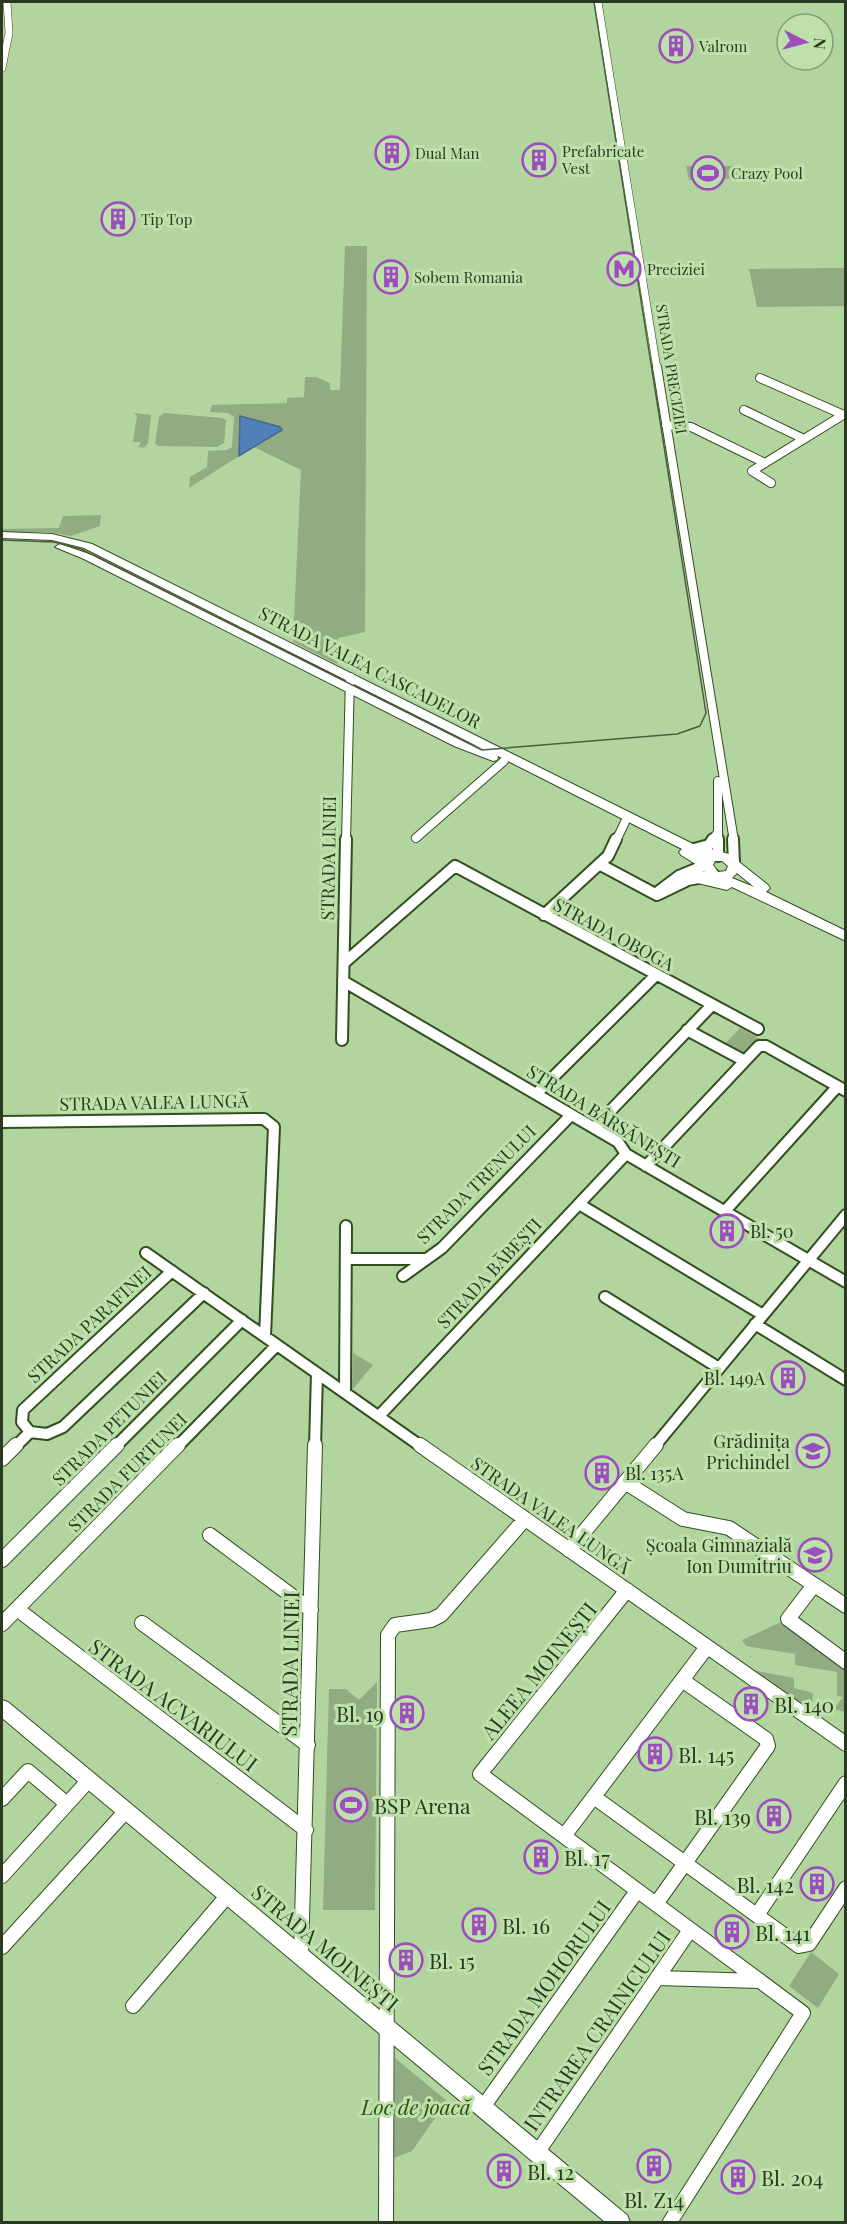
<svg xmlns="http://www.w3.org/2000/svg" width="847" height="2224" font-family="'Playfair Display',serif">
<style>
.green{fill:#91ab83}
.water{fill:#517fb8;stroke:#466a8b;stroke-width:1.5}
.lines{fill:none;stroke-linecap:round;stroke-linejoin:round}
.minor-far3-casing{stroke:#324f1f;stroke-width:8}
.minor-far2-casing{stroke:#324f1f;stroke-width:10}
.minor-far1-casing{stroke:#324f1f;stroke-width:14}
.minor-casing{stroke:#324f1f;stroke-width:16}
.major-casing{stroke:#324f1f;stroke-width:2}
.minor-far3{stroke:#fff;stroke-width:7}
.minor-far2{stroke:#fff;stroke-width:8}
.minor-far1{stroke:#fff;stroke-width:10}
.minor{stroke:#fff;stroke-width:14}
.major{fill:#fff;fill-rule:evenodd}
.tram{stroke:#4b5d40;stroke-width:1.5}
.labels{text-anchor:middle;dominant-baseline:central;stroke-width:6;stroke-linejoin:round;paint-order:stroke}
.far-poi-label{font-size:15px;fill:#2b3923;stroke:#bee1ab;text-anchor:start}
.far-street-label{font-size:15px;fill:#2b3923;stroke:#bee1ab}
.street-label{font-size:18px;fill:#2b3923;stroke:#bee1ab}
.poi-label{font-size:18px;fill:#2b3923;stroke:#bee1ab;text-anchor:end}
.near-street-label{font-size:21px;fill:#2b3923;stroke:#bee1ab}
.near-poi-label{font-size:21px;fill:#2b3923;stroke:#bee1ab;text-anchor:start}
.near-park-label{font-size:21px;font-style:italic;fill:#2b5009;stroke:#bee1ab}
</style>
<rect width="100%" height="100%" fill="#b2d49e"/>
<path class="green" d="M686,166H741L748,178L689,180Z
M345,246H367L365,632L338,638L337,664L293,642L301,470L254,447L281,430L241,416L239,456L189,488L190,477L207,467L208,451L227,450L232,447L234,417L228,413L210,412L212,405L287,403V398L304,397L305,377H316L330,383V390H340Z
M845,268V306L757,307L749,269Z
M134,413L151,415L148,443L144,448L138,447L141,442H133L137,416Z
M164,413L222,418L226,420L224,443L217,447L158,446L155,444L159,417Z
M101,515L100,526L71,536L48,532H2V529L59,528L63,516Z
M740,1028L760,1039L744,1056L724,1045Z
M353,1353L373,1365L352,1390Z
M788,1619L845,1662V1712L834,1709L843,1697L837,1696V1672L795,1665V1654L746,1646L742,1640Z
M741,1668L794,1678V1688L813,1693L810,1719Z
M377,1682L375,1910H323L329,1689H346L359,1700Z
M811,1952L839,1974L818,2008L789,1986Z
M395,2058L447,2101L412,2151L394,2158Z"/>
<path class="water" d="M240,416L280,427L282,430L239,456Z"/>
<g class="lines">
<g class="minor-far3-casing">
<path id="minor-far3" d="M598,2L657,369
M2,68L9,33L7,2"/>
</g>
<g class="minor-far2-casing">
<path id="minor-far2" d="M657,367L734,841
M760,378L846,416
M744,410L804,439
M666,425L691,427L765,463
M771,483L752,471L843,415
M718,781V841
M416,838L504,761
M346,841L350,677
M616,841L625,822
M712,841L718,832"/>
</g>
<g class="minor-far1-casing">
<path id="minor-far1" d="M718,839V856
M733,839L734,863
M694,849L709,845L713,839
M599,864L657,895L688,880L714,875
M659,891L679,876L706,865
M544,915L608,856L616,839
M344,963L455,866L758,1029
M343,981L618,1142L626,1154L846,1282
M687,1030L745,1061
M342,1040L346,839
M536,1094L656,975
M2,1122L264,1119L274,1127L265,1336
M594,1128L712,1005
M646,1166L759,1046H766L846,1091
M579,1204L763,1315
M725,1211L837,1087
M146,1253L422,1447
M346,1259H426
M403,1276L442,1248L571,1115
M605,1297L719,1368
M755,1324L846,1380
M345,1392L346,1226
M379,1416L626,1154
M30,1432L22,1422L23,1410L172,1271
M30,1432L47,1434L63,1427L204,1293
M15,1447L30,1432
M115,1447L242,1320
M177,1447L277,1345
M315,1447L317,1373
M654,1447L846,1215"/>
</g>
<g class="minor-casing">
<path id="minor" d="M420,1445L846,1744
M2,1459L16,1445
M625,1482L683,1519L729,1528L846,1606
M210,1535L311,1610
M569,1550L656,1445
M2,1560L117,1445
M814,1585L788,1619L846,1662
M627,1590L480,1774L760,1981
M17,1609L306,1830
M142,1623L308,1745
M2,1624L178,1445
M594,1797L799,1946L809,1944L846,1888
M2,1799L28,1771L67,1804
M564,1836L707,1647
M2,1876L89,1780
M656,1904L768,1746L766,1739L682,1680
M757,1915L846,1783
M2,1947L126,1811
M301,1956L315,1445
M657,1978L760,1981L803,2013L670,2222
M133,2006L228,1895
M483,2107L637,1891
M537,2153L690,1930
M386,2222L388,1635L395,1625L431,1620L441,1615L525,1519"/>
</g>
<g class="major-casing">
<path id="major" d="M2,532L52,534L92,544L693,844L729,854L768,885L770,888L766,892L846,931V941L732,887L727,890L689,881L687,878L689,875L693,874L709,878L702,868L681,855L679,852L682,849L498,756L497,760L493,761L454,746L84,559L55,547L60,544L92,555L462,740L485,750L84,548L52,540L2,538ZM715,861H722L728,866L726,871L718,872L713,865ZM737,873L754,887L732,878Z
M2,1700L8,1702L627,2215L630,2222H605L2,1718Z"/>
</g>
<use href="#minor-far3" class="minor-far3"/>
<use href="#minor-far2" class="minor-far2"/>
<use href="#minor-far1" class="minor-far1"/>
<use href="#minor" class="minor"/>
<use href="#major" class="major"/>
<path class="tram" d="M2,540L54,542L81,549L482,750L677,734L700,726L706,713L594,2"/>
</g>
<defs>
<g id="building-ring" transform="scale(1.725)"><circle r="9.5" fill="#bee1ab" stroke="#9c4ebe" stroke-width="1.5"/><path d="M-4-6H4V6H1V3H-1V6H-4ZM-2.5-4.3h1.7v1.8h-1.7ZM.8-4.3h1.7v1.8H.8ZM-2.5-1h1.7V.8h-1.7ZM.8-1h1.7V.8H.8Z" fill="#9c4ebe"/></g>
<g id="stadium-ring" transform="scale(1.725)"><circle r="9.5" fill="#bee1ab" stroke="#9c4ebe" stroke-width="1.5"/><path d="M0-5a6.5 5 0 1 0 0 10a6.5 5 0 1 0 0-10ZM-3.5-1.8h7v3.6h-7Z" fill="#9c4ebe"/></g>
<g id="metro-ring" transform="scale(1.725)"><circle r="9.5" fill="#bee1ab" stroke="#9c4ebe" stroke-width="1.5"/><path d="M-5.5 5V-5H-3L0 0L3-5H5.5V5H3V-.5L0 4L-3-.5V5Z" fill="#9c4ebe"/></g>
<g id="school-ring" transform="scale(1.725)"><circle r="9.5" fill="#bee1ab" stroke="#9c4ebe" stroke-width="1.5"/><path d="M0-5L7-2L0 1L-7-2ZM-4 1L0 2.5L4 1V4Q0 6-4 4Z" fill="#9c4ebe"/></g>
</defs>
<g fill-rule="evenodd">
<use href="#building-ring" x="676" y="46"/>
<use href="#building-ring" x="392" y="153"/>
<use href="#building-ring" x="539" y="160"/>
<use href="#stadium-ring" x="708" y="173"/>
<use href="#building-ring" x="118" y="219"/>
<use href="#metro-ring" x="624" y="269"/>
<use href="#building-ring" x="391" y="277"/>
<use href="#building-ring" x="727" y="1231"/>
<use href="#building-ring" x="788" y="1378"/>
<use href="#school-ring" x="813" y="1451"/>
<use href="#building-ring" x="602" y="1473"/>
<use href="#school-ring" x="815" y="1555"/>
<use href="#building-ring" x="751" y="1704"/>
<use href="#building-ring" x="407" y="1713"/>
<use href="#building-ring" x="655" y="1754"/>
<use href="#stadium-ring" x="351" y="1805"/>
<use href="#building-ring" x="774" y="1816"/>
<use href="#building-ring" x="541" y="1857"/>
<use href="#building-ring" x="817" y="1884"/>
<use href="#building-ring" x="479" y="1925"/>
<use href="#building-ring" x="732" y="1932"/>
<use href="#building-ring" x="406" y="1960"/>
<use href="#building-ring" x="654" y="2166"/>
<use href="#building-ring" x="504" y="2171"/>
<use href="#building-ring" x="738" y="2177"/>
</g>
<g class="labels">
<g class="far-poi-label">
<text x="699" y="46">Valrom</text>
<text x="562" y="151">Prefabricate<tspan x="562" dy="17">Vest</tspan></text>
<text x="415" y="153">Dual Man</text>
<text x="731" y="173">Crazy Pool</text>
<text x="141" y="219">Tip Top</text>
<text x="647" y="269">Preciziei</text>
<text x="414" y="277">Sobem Romania</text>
</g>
<g class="far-street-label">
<text transform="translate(672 369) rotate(81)">STRADA PRECIZIEI</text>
</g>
<g class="street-label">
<text transform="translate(370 667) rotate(27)">STRADA VALEA CASCADELOR</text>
<text transform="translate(328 858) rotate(-89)">STRADA LINIEI</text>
<text transform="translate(614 934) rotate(28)">STRADA OBOGA</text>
<text transform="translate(154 1102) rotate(-1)">STRADA VALEA LUNGĂ</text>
<text transform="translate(604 1116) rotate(32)">STRADA BÂRSĂNEȘTI</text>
<text transform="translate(476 1184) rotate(-45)">STRADA TRENULUI</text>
<text transform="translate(489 1273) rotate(-47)">STRADA BĂBEȘTI</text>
<text transform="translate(89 1324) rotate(-43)">STRADA PARAFINEI</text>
<text transform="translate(109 1428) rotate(-45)">STRADA PETUNIEI</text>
<text transform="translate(127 1472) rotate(-45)">STRADA FURTUNEI</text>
<text transform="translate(551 1515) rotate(35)">STRADA VALEA LUNGĂ</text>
</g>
<g class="poi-label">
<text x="750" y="1231" text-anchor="start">Bl. 50</text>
<text x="765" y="1378">Bl. 149A</text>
<text x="790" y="1441">Grădinița<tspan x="790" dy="21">Prichindel</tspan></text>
<text x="625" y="1473" text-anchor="start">Bl. 135A</text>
<text x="792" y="1545">Școala Gimnazială<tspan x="792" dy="21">Ion Dumitriu</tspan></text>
</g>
<g class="near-street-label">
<text transform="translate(289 1664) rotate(-89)">STRADA LINIEI</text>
<text transform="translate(538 1670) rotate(-51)">ALEEA MOINEȘTI</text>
<text transform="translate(174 1704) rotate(37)">STRADA ACVARIULUI</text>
<text transform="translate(326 1947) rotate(40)">STRADA MOINEȘTI</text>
<text transform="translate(543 1987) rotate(-54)">STRADA MOHORULUI</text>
<text transform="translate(596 2030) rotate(-55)">INTRAREA CRAINICULUI</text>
</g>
<g class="near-poi-label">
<text x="774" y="1704">Bl. 140</text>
<text x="384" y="1713" text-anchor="end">Bl. 19</text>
<text x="678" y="1754">Bl. 145</text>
<text x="374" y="1805">BSP Arena</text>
<text x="751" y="1816" text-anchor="end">Bl. 139</text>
<text x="564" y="1857">Bl. 17</text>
<text x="794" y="1884" text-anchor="end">Bl. 142</text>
<text x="502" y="1925">Bl. 16</text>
<text x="755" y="1932">Bl. 141</text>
<text x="429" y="1960">Bl. 15</text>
<text x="527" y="2171">Bl. 12</text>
<text x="761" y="2177">Bl. 204</text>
<text x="654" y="2199" text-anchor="middle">Bl. Z14</text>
</g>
<g class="near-park-label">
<text x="416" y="2106">Loc de joacă</text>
</g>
</g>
<rect width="847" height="2224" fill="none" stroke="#2b3923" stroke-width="6"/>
<g transform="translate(805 42) rotate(96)"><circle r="28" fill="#bee1ab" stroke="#839e75" stroke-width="1.5"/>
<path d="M0-4.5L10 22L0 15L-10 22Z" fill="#9c4ebe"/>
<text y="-9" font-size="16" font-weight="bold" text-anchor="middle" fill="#2b3923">N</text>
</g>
</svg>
